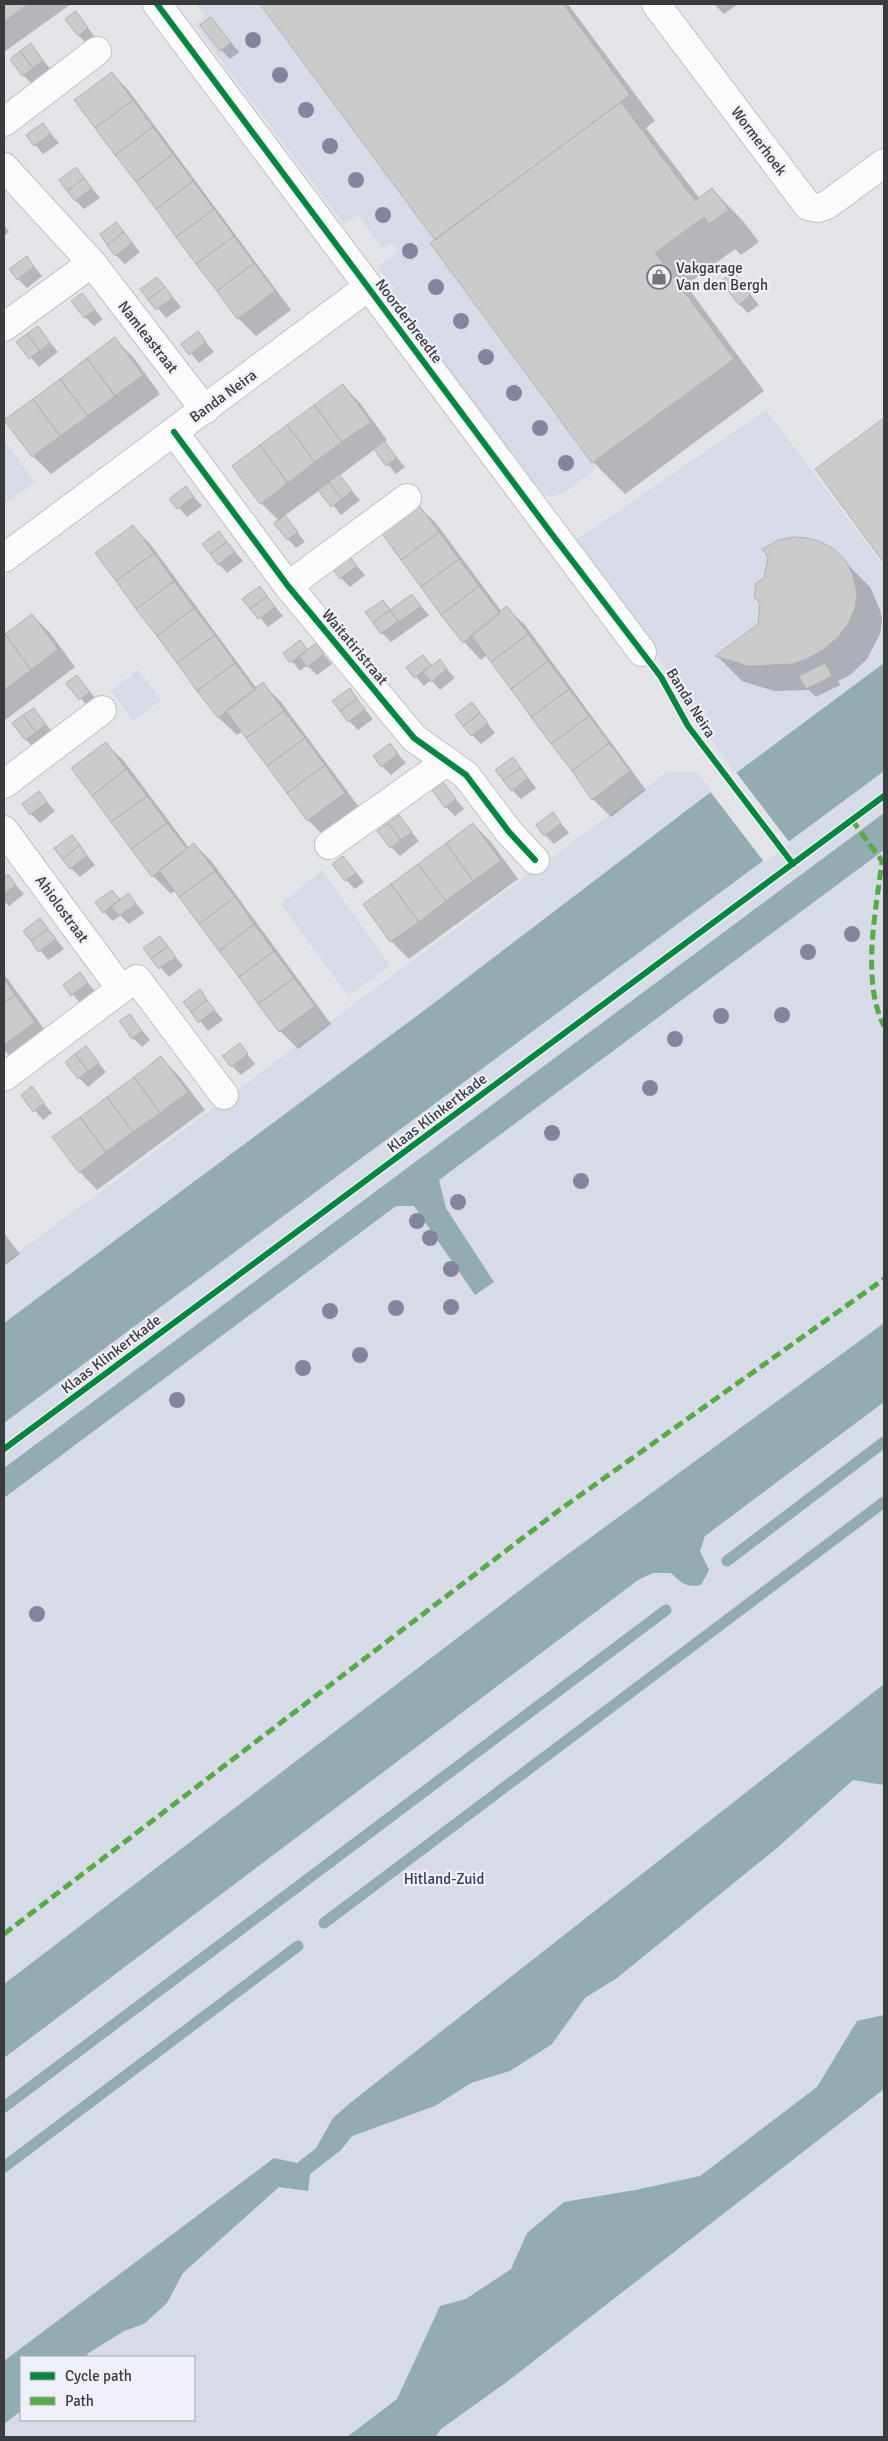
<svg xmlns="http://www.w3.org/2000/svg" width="888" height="2441" font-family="Signika,sans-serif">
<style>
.green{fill:#d7dae7;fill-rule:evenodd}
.water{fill:#91adb1}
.pier{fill:#e3e4e8}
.shadow{fill:#0003}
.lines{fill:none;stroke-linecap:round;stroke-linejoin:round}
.stream{stroke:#91adb1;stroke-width:11}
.building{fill:#cbcbcc;stroke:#b3b1b3}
.minor-casing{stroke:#c1c2c5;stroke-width:30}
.minor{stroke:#fbfbfc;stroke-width:28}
.quiet{stroke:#55ac46;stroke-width:5;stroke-dasharray:10 5;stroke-linecap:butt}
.cycleway-casing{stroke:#eff0f7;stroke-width:9}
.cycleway{stroke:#00873e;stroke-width:6}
.tree{fill:#83859f}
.labels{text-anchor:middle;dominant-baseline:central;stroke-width:4.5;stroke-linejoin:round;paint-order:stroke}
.street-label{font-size:15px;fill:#3a3b3e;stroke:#eff0f7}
.poi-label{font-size:15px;fill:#3a3b3e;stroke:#eff0f7;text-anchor:start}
.park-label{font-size:15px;fill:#353863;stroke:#eff0f7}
</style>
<rect width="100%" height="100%" fill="#e3e4e8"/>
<path class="green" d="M195,4H260L435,240L430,244L596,468C581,479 557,507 539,491L389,292L394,288L377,267L399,251L393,242L383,249L358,215L344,224L194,24L205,16Z
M766,410L884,566V663L734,775L728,762L694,718L654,648L576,540Z
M4,440L35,482L4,504Z
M138,670L161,700L133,721L111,690Z
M884,756V2437H4V1400ZM21,2357H194V2420H21Z
M667,772H697L712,791L434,1003L4,1323V1263Z
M322,870L390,966L348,996L281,904Z"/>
<path class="water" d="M884,663V771L4,1423V1323L434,1003L712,791Z
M884,813V850L439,1180L446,1208L494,1282L475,1295L414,1206H396L4,1498V1468Z
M884,1323V1402L705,1536L700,1551L709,1570L701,1585C687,1588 681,1583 671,1573H653L638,1580L4,2058V1984L553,1565Z
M884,1684V1785L853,1780L777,1848L617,1978L585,1998L552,2044L510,2071L471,2083L435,2106L352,2136L341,2150L310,2174L308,2191L279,2187L183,2273L167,2303L144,2324L124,2331L87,2354L88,2357H21V2411L4,2424V2361L274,2158L297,2163L316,2148L333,2118L350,2103Z
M884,2015V2089L508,2381L441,2429L435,2437H347L397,2399L440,2306L466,2299L511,2269L527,2233L564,2202L635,2190L700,2176L817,2087L857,2021Z"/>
<path class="pier" d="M735,771L790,843L765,863L709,790Z"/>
<path class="shadow" d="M4,4H71L4,52Z
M261,4H568L655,121L646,128L700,199L712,189L743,221L759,242L741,255L735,249L686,285L764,391L625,494L593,462L432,244L437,240Z
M714,4H738L724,14Z
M76,13L96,38L87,44L78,35Z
M211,18L239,52L230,59L221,50Z
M31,45L51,70L32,84L23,75Z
M112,73L129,91L291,310L256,336L238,318L76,100Z
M43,125L59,143L43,154L28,136Z
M76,169L100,198L84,209L75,200Z
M116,223L140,252L125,264L116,255Z
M4,225L9,232L4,236Z
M27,258L42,276L27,288L18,279Z
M733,273L759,305L748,313L739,304Z
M157,278L181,307L166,318L142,289Z
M82,295L103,319L94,326L85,317Z
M38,328L58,352L39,367L18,342Z
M198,333L214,352L199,363L183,344Z
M115,339L133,357L160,394L51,474L33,456L6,420Z
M343,386L360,403L387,440L384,443L405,467L396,474L375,449L339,476L360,500L341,515L320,490L284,516L305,542L296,548L288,539L279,521L261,503Z
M884,419V561L817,469Z
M186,488L202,506L187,517L171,499Z
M418,506L436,523L502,612L507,608L525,625L646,790L611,817L593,799L487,655L481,660L464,642Z
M133,527L151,545L257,689L263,684L281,702L362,811L326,838L308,820L243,731L237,735L219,718L97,553Z
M219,533L243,561L227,573L219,564Z
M349,557L365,575L350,587L341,578Z
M844,561L870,587L880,610L882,619L880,634L867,659L850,675L838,681L840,685L816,697L809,690L774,691L742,681L717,656Z
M259,587L283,616L268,627L244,599Z
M412,596L429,615L391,642L382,633V601L392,611Z
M32,615L50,633L75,667L4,721V636Z
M316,645L332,664L317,675L307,665L300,671L285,653L309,651Z
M423,657L432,666L440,661L455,678L440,690L431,680L424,686L408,668Z
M77,677L98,701L89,708L68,683Z
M349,690L373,719L358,730L349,721Z
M472,704L495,733L481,744L472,735Z
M33,709L54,734L34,748L26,740Z
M106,744L124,761L189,848L194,844L212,862L331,1024L298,1049L280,1031L175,890L171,894L153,876Z
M390,745L406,763L391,775L382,766Z
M513,758L536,788L521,799L512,790Z
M443,784L464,809L455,816L446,807Z
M39,793L55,811L40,823L31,814Z
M553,814L569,833L554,844L545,835Z
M399,817L419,841L400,856L391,847Z
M473,824L491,842L518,879L409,959L391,941L364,905Z
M72,837L95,865L80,877L71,868Z
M343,857L364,882L355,889L346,880Z
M8,876L24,894L9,906L4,901V879Z
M112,891L121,900L129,895L144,913L129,924L120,915L113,921L104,912Z
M40,920L64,949L48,960L25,931Z
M160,938L183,966L169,977L145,949Z
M4,974L52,1040L19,1065L4,1050Z
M80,974L96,992L81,1004L65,985Z
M199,991L223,1020L208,1031L185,1002Z
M130,1015L150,1040L142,1047L133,1038Z
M240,1045L255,1064L241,1075L232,1066Z
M86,1048L106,1072L88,1087L79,1078Z
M161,1058L179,1076L205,1110L97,1190L80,1172Z
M31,1088L52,1113L43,1120L22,1095Z
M4,1233L20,1254L4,1266Z"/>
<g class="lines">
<path class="stream" d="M727,1561L884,1442
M324,1923L884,1502
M4,2107L666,1610
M4,2167L298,1946"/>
</g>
<path class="building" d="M4,4H28L4,22Z
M260,4H563L630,95L435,240Z
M76,11L88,28L78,36L65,19Z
M211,17L231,43L220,51L200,25Z
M31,43L43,61L33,68L20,51Z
M20,51L33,68L22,76L10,59Z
M112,72L133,100L95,128L74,100Z
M133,100L153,127L115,155L95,128Z
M621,102L695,201L712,188L729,210L709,224L704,217L655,253L734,359L592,463L430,243Z
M43,123L51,134L34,146L26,135Z
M153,127L173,154L136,182L115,155Z
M173,154L193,181L156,209L136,182Z
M76,167L84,178L67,191L59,180Z
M84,178L92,188L75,201L67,191Z
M193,181L214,209L176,237L156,209Z
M214,209L234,236L196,264L176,237Z
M116,222L124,232L107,245L100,234Z
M124,232L132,243L115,256L107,245Z
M234,236L254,263L217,291L196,264Z
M27,256L34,267L17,280L9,269Z
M254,263L275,291L237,319L217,291Z
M734,272L751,295L739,305L721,281Z
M157,277L165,287L148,300L140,289Z
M165,287L173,298L156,310L148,300Z
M82,293L95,310L84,318L71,301Z
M38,326L50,343L40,351L27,334Z
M198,331L206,342L189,355L181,344Z
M27,334L40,351L29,359L16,342Z
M115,337L143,375L115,396L87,358Z
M87,358L115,396L88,416L60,379Z
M60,379L88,416L60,436L33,399Z
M343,384L371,422L342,442L314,405Z
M33,399L60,436L32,457L4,420Z
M314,405L342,442L315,462L287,425Z
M884,418V563L815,469Z
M287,425L315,462L288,483L260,445Z
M384,441L397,458L386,466L374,449Z
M260,445L288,483L260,504L232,466Z
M339,474L352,491L342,499L329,482Z
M329,482L342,499L331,507L318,490Z
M186,486L194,497L177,509L169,499Z
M418,504L439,532L401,560L381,532Z
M285,515L298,532L287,540L274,523Z
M133,525L154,553L116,581L95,553Z
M219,531L227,542L210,554L202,544Z
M439,532L459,559L421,587L401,560Z
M793,537L807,538L821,542L834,549L845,560L852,573L857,593L855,608L848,624L837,638L824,649L809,658L792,664L748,666L715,656L758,624L760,603L754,597L756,583L764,578L768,557L762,549L779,540Z
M227,542L235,552L218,565L210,554Z
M154,553L174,581L136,609L116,581Z
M349,555L357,566L340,579L332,568Z
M459,559L479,586L441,615L421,587Z
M174,581L194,608L157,636L136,609Z
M260,586L267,596L250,609L242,599Z
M479,586L500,614L463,643L441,615Z
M412,594L421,606L399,622L390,610Z
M267,596L275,607L258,619L250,609Z
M383,600L390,610L373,623L365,612Z
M507,606L528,634L491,662L471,635Z
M194,608L215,635L177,663L157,636Z
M390,610L398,621L381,634L373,623Z
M32,614L58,649L31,670L5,634Z
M5,634L31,670L4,690V635Z
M528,634L548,661L511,689L491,662Z
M215,635L235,663L197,691L177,663Z
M300,640L308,650L290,663L283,653Z
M316,643L324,654L307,667L299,656Z
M423,655L431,665L414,678L406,667Z
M440,659L447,669L431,682L423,672Z
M548,661L569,689L531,717L511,689Z
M235,663L255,690L218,718L197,691Z
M825,663L832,676L806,689L799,676Z
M77,675L90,692L79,700L66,683Z
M263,682L284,711L246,738L226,711Z
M350,688L357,699L340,711L332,701Z
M569,689L589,716L551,744L531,717Z
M357,699L365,709L348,722L340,711Z
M472,702L480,713L463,726L455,715Z
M34,708L46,725L36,732L23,715Z
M284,711L305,738L267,766L246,738Z
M480,713L488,723L471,736L463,726Z
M23,715L36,732L25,740L12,723Z
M589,716L609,743L572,771L551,744Z
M305,738L325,765L287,793L267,766Z
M106,742L126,769L92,796L71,768Z
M390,743L398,754L381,767L373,756Z
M609,743L630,771L592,800L572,771Z
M513,757L521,768L503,780L495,770Z
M325,765L345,793L307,821L287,793Z
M521,768L528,778L511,791L503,780Z
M126,769L147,796L111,822L92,796Z
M443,782L456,799L445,808L432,790Z
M39,791L47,802L30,815L22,804Z
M147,796L167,823L131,849L111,822Z
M553,812L561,823L544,836L536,825Z
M399,815L412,832L401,840L388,823Z
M167,823L187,849L152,877L131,849Z
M388,823L401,840L390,848L377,831Z
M473,823L501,861L473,881L446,843Z
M72,835L80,845L62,859L54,848Z
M194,843L215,871L179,897L159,870Z
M446,843L473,881L446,901L418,864Z
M80,845L87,856L70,869L62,859Z
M343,856L356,873L345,881L332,864Z
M418,864L446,901L419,922L391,884Z
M215,871L235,897L199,924L179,897Z
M8,874L16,885L4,894V877Z
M391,884L419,922L390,942L363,904Z
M112,890L120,900L103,913L95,902Z
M129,893L136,904L119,916L111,906Z
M235,897L254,924L219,951L199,924Z
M40,918L48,929L31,941L23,931Z
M254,924L274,951L239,977L219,951Z
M48,929L56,939L38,952L31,941Z
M160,936L168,946L151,959L143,948Z
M168,946L176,957L159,969L151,959Z
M274,951L294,978L258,1004L239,977Z
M80,972L88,983L71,996L63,985Z
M294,978L315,1006L279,1032L258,1004Z
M4,979L15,995L4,1003Z
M200,989L207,1000L191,1012L183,1002Z
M15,995L35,1022L4,1045V1003Z
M207,1000L215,1010L198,1023L191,1012Z
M130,1014L142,1031L132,1039L119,1021Z
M240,1043L248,1054L231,1067L222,1056Z
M86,1046L99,1063L88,1071L75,1054Z
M75,1054L88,1071L78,1079L65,1062Z
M161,1056L188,1092L160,1113L134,1077Z
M134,1077L160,1113L133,1132L107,1097Z
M32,1086L44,1103L33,1112L21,1095Z
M107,1097L133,1132L106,1152L80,1117Z
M80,1117L106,1152L79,1173L52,1137Z"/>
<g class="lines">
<g class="minor-casing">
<path id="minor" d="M157,4L642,652
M656,4L808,206L818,208L827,205L884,163
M4,122L97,51
M4,167L92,263L205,410
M4,327L92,263
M174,432L288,586L414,738L466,775L509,832L535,860
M4,558L368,287
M288,586L407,498
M4,784L102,710
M4,830L121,989
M329,845L446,762
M4,1077L121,989L137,979L224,1095"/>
</g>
<use href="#minor" class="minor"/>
<path class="quiet" d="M852,820L882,861C876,910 861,981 884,1026
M4,1934L558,1511L884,1279"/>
<g class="cycleway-casing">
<path id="cycleway" d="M157,4L551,533L661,677L688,726L793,864
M174,432L288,586L414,738L466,775L509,832L535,860
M4,1449L884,796"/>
</g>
<use href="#cycleway" class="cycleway"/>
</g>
<g class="tree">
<circle cx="253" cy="40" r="8"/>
<circle cx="280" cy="75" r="8"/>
<circle cx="306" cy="110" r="8"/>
<circle cx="330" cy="146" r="8"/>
<circle cx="356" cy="180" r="8"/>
<circle cx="383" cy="215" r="8"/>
<circle cx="410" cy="251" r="8"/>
<circle cx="436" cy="287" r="8"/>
<circle cx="461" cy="321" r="8"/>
<circle cx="486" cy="357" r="8"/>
<circle cx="514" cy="393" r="8"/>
<circle cx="540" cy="428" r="8"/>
<circle cx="566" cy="463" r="8"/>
<circle cx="852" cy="934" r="8"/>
<circle cx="808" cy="952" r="8"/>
<circle cx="782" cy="1015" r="8"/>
<circle cx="721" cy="1016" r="8"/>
<circle cx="675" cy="1039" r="8"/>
<circle cx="650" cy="1088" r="8"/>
<circle cx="552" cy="1133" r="8"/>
<circle cx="581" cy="1181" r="8"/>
<circle cx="458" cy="1202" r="8"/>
<circle cx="417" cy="1221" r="8"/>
<circle cx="430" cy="1238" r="8"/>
<circle cx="451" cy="1269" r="8"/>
<circle cx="451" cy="1307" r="8"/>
<circle cx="396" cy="1308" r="8"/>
<circle cx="330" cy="1311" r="8"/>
<circle cx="360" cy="1355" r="8"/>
<circle cx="303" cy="1368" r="8"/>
<circle cx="177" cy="1400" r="8"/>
<circle cx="37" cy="1614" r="8"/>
</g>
<defs>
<g id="shop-ring" transform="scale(1.25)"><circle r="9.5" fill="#eff0f7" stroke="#75767a" stroke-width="1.5"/><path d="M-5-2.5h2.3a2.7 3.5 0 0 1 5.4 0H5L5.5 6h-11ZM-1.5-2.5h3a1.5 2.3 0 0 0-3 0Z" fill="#75767a"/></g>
</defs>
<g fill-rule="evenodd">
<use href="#shop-ring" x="659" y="277"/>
</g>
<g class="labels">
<g class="street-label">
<text transform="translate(759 141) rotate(53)">Wormerhoek</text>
<text transform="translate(409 321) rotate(53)">Noorderbreedte</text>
<text transform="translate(148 337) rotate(52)">Namleastraat</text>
<text transform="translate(223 396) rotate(-36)">Banda Neira</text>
<text transform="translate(355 647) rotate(50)">Waitatiristraat</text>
<text transform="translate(691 703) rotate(58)">Banda Neira</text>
<text transform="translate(62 909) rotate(54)">Ahiolostraat</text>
<text transform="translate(437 1113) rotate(-37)">Klaas Klinkertkade</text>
<text transform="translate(111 1354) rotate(-37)">Klaas Klinkertkade</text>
</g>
<g class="poi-label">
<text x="676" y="268">Vakgarage<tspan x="676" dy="17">Van den Bergh</tspan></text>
</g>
<g class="park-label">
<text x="444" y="1879">Hitland-Zuid</text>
</g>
</g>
<rect width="888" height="2441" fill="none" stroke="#3a3b3e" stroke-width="10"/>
<rect x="20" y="2356" width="175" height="65" fill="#eff0f7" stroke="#a7a8ad"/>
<rect x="30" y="2372" width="25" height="8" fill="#00873e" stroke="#a7a8ad"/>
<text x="65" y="2381" font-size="15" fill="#3a3b3e">Cycle path</text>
<rect x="30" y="2397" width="25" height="8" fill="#55ac46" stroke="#a7a8ad"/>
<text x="65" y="2406" font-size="15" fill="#3a3b3e">Path</text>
</svg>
